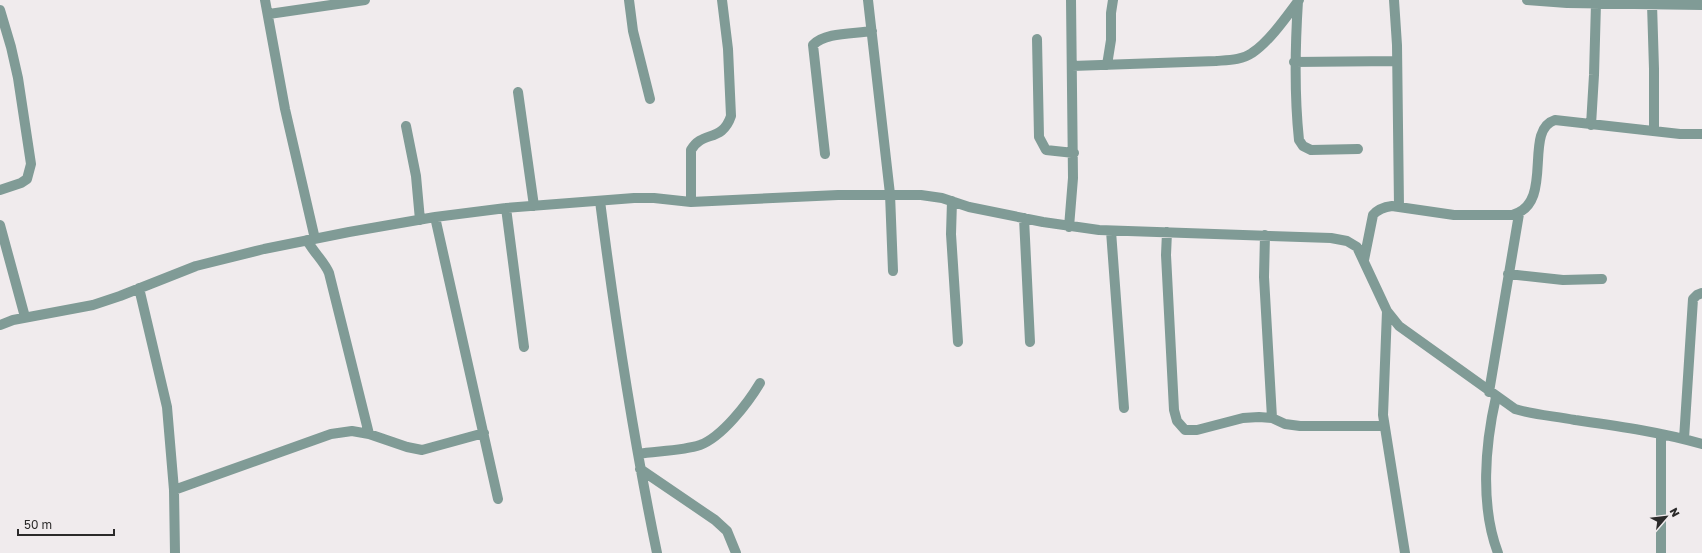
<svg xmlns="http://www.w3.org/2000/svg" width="1702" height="553" font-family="'Golos Text',sans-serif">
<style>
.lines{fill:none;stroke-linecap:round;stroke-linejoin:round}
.minor{stroke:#809b96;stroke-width:10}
</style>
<rect width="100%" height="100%" fill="#f0ebed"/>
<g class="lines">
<path class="minor" d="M265,0L285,109L315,239
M629,0L633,31L650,99
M868,0L890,194L893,271
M1394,0L1397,45L1399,207
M1527,0L1567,3L1702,5
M1298,1C1295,48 1294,93 1299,140L1303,146L1311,150L1358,149
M1652,4L1654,69V131
M0,10L11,47L18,78L31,164L27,179L21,183L0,190
M269,14L365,0
M1037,39L1039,137L1046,150L1074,153
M1294,62L1397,61
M1107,65L1111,40V13L1113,0
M1072,66L1216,61C1228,60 1242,60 1252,53C1269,42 1287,16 1299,0
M518,92L534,206
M1591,125L1594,75L1596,3
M406,126L416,176L420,220
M825,154L813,45C825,32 854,34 872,31
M600,201C615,319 633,437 657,553
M952,201L951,234L958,342
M691,202V150C702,130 722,143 731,116L728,49L722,0
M506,208L524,347
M435,217L498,499
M1024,218L1030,342
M0,225L25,317
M1069,227L1073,178L1071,0
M1111,231L1124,408
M1167,232L1166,255L1174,410L1177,421L1185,430H1197L1243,418L1259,417L1272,418L1285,424L1300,426H1384
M1265,235L1264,277L1272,418
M307,240C313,252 324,261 329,273L369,434
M1364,260L1373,215C1378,209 1384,207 1392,206L1454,215H1512C1556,204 1522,130 1555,120L1680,134H1702
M1508,274L1563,280L1602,279
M139,288L167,407L174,490L175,553
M1387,311L1383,415L1405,553
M0,325L13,320L93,305L120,296L196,266L264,249L349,232L435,217L506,208L634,198H654L691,202L838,195H921L942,198L969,207L1043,222L1099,230L1331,238L1347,241L1357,247L1387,311L1399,326L1515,409C1534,415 1555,416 1575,420C1617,426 1661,432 1702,444
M1489,392L1519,214
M1496,397C1485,445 1480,506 1498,553
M1684,439L1693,299L1697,295L1702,293
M638,454C656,451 682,451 700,445C722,437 748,403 760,383
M640,469L715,520L727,531L736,553
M174,490L331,434L352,431L369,434L407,447L422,450L484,433
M1661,553V435"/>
</g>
<g transform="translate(1666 517) rotate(62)" stroke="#f0ebed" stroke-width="3" paint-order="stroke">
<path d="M0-3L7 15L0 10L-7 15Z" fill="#2b2a2a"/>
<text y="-6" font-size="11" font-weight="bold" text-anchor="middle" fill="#2b2a2a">N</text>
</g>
<path d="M18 529v6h96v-6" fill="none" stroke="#2b2a2a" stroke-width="2"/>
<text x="24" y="529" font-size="12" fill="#2b2a2a" stroke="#f0ebed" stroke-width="3" paint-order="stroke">50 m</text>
</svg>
